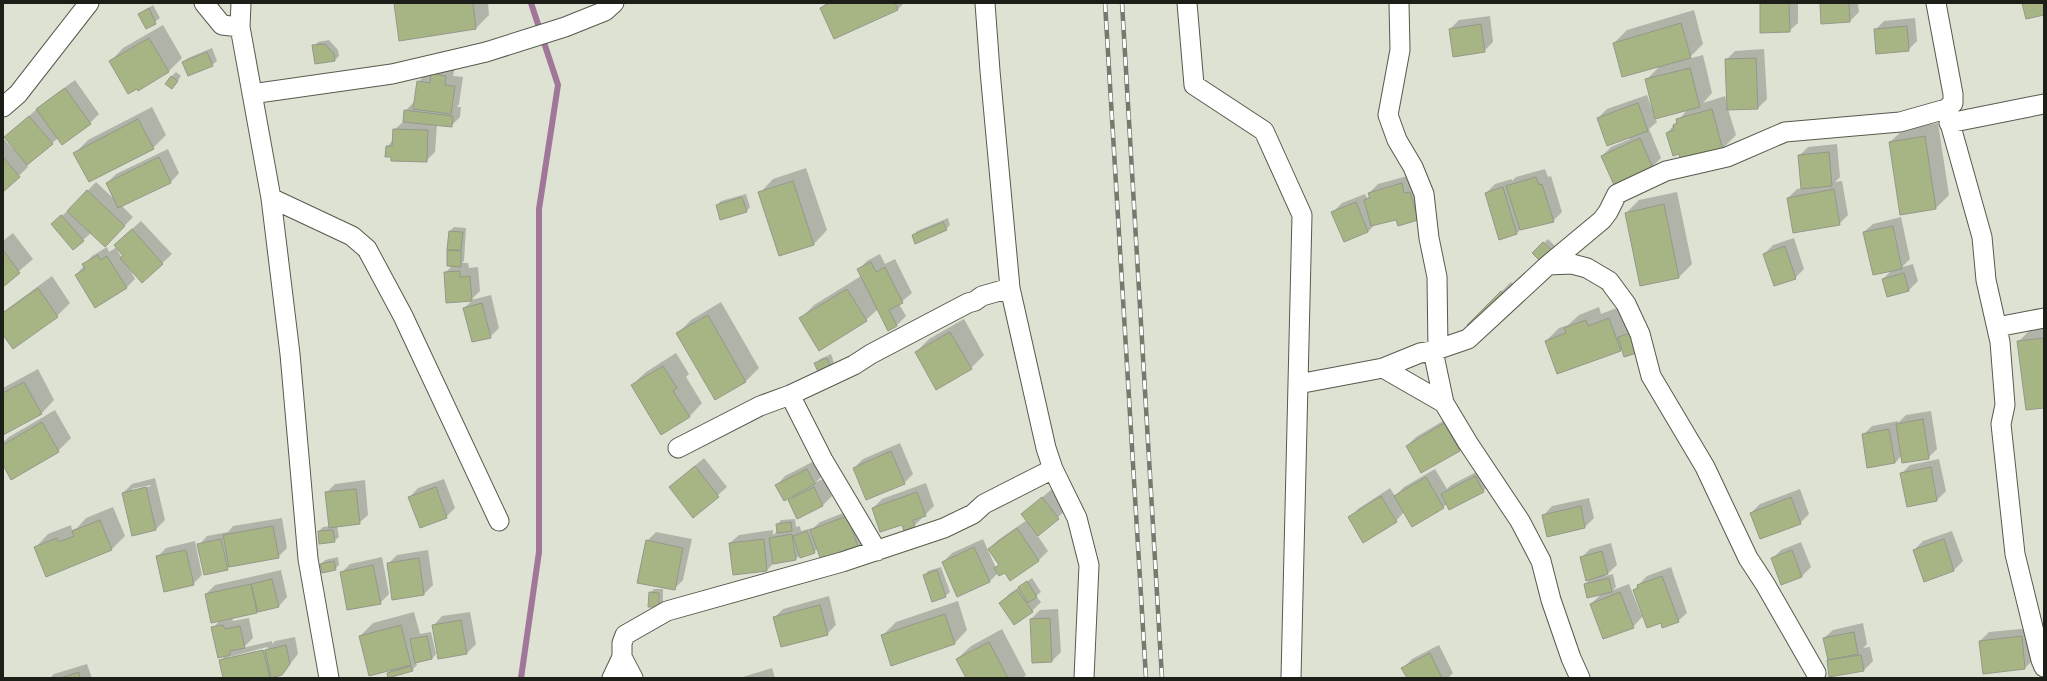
<svg xmlns="http://www.w3.org/2000/svg" width="2047" height="681" font-family="Manrope,sans-serif">
<style>
.shadow{fill:#0003;fill-rule:evenodd}
.lines{fill:none;stroke-linecap:round;stroke-linejoin:round}
.stream{stroke:#a07798;stroke-width:6}
.building{fill:#a7b584;stroke:#94988a}
.street-casing{stroke:#565a4d;stroke-width:21}
.street{stroke:#fff;stroke-width:19}
.rail-casing{stroke:#75796e;stroke-width:4.5}
.rail{stroke:#fff;stroke-width:3;stroke-dasharray:9;stroke-linecap:butt}
</style>
<rect width="100%" height="100%" fill="#dde2d2"/>
<path class="shadow" d="M395,3H488L489,15L476,28L400,40Z
M826,3H904L897,10L821,8Z
M1761,3H1798V23L1789,31Z
M1821,3H1858L1859,12L1850,21Z
M153,5L160,18L147,28L139,14Z
M1694,10L1703,44L1688,59L1703,55L1712,93L1703,103L1725,96L1727,105L1726,60L1735,51L1764,49L1767,99L1758,108L1728,109L1736,135L1722,149L1680,153L1667,133L1688,109L1655,118L1657,122L1649,129L1661,158L1652,167L1602,156L1611,147L1630,139L1598,118L1607,109L1647,95L1652,109L1653,108L1646,80L1661,65L1614,43L1627,30Z
M1490,16L1493,42L1484,51L1450,29L1459,20Z
M1915,18L1917,41L1908,50L1875,30L1884,21Z
M163,25L182,58L168,72L110,62L123,48Z
M329,40L338,50L339,56L335,60L314,46L318,42Z
M212,48L217,61L212,65L183,62L188,58Z
M455,67L453,76L463,77L459,104L457,107H461L460,117L451,126L437,125L435,152L426,161L387,147L393,140L394,130L404,121L405,111L414,102L418,82L427,73Z
M176,72L181,76L176,83L172,76Z
M75,80L99,114L90,123L62,144L58,138L27,165L28,167L3,191V138L13,149L14,148L5,137L46,101Z
M152,107L166,135L153,148L75,153L88,140Z
M1938,123L1949,195L1936,208L1890,142L1904,129Z
M1837,144L1840,177L1835,182L1842,181L1848,215L1839,224L1788,198L1797,189L1802,188L1799,156L1808,147Z
M168,149L179,173L171,182L122,206L133,217L105,246L91,233L83,240L52,224L71,208L96,182L114,199L107,183L116,174Z
M806,168L827,230L814,244L780,255L760,193L773,179Z
M1545,169L1548,177L1551,176L1562,212L1553,221L1522,228L1517,233L1500,239L1486,193L1495,184L1512,179V181L1516,177Z
M1411,175L1419,183L1417,219L1397,218L1375,224L1368,232L1333,212L1342,203L1365,194L1367,198L1370,195L1369,193L1378,184Z
M1677,192L1692,264L1679,277L1641,285L1626,213L1639,200Z
M746,194L750,207L746,212L717,205L721,201Z
M1901,217L1910,259L1902,267L1913,264L1918,281L1909,290L1883,279L1892,270L1864,232L1873,224Z
M948,218L950,225L946,229L913,236L917,231Z
M141,221L172,254L142,282L129,267L135,279L126,288L76,275L92,256L107,247L109,252L117,247L124,236ZM116,248L124,255L122,258Z
M454,227L466,228L464,261L462,263H468L469,268L478,267L480,291L471,300L445,273L453,265H448L450,231Z
M13,233L33,259L3,285V241Z
M1794,238L1804,269L1795,278L1764,254L1773,245Z
M1548,239L1557,248L1543,263L1533,253Z
M880,254L885,264L895,259L912,293L899,304L906,316L897,325L888,330L878,309L866,320L801,318L814,305L861,276L858,270L867,261Z
M52,276L70,303L57,316L3,333V312Z
M1511,282L1517,288L1468,325Z
M491,295L499,328L490,337L464,308L473,300H471Z
M721,302L759,368L746,381L678,333L691,320Z
M1622,306L1631,331L1620,350L1546,341L1559,328L1568,325L1579,315L1599,307L1601,314Z
M964,319L984,355L971,368L916,352L929,339Z
M2044,327V407L2018,342L2032,328Z
M676,353L689,374L686,377L702,403L689,417L632,385L646,372Z
M831,354L835,366L831,371L816,363L820,359Z
M38,369L54,400L41,414L3,434V388Z
M55,410L71,438L58,451L3,463V442L9,437Z
M1931,411L1937,449L1928,458L1902,455L1895,463L1863,435L1872,426L1898,421V423L1906,415Z
M1453,415L1468,441L1459,450L1407,446L1416,437Z
M900,443L913,474L904,483L854,468L863,459Z
M704,458L727,487L693,517L670,487Z
M1939,459L1946,491L1937,500L1901,474L1910,465Z
M816,460L823,475L816,482L823,479L832,496L823,505L798,518L789,500L796,494L777,485L785,476Z
M1484,468L1492,482L1483,491L1447,504L1443,507L1404,512L1396,521L1349,518L1358,509L1390,488L1395,496L1404,487L1435,469L1447,489L1451,485Z
M155,478L165,520L156,529L133,535L123,493L132,484ZM151,485V486L132,491V489Z
M444,479L455,508L446,517L410,497L418,488Z
M365,480L368,515L359,523L337,526L339,537L334,541L319,531L323,527L329,526L326,493L335,484Z
M926,483L934,506L914,526L902,523L873,508L882,499Z
M1052,489L1067,509L1039,534L1036,531L1035,532L1048,551L1039,560L1010,579L1005,571L998,573L989,582L943,562L952,553L983,539L996,568L1000,564L989,549L998,540L1027,520L1023,514Z
M1800,489L1809,514L1800,523L1751,513L1760,504Z
M1589,498L1594,518L1585,527L1548,535L1544,515L1552,506Z
M113,507L125,536L112,549L46,576L35,548L48,534L71,525L72,530L77,528L86,518Z
M856,508L867,539L858,548H818L814,552L800,555L796,559L774,563L767,570L734,574L730,543L739,535L773,530V535L778,531L777,525L781,520L795,519L796,527L800,526L801,531L812,528V529L820,522Z
M282,518L287,548L278,557L230,566L227,569L199,545L207,536L228,532L233,526Z
M1952,531L1963,561L1954,570L1924,581L1914,550L1923,541Z
M656,532L692,539L683,580L674,589L647,541Z
M195,541L202,575L193,584L157,557L166,548Z
M1801,542L1811,567L1802,576L1782,584L1772,559L1781,550Z
M1611,543L1617,565L1605,576L1613,574L1616,587L1613,590L1629,584L1641,614H1642L1634,590L1647,576L1671,567L1687,613L1678,621L1661,622L1643,616L1633,627L1591,604L1601,594L1585,584L1592,578L1581,558L1590,549Z
M428,550L433,585L424,594L388,564L397,555Z
M338,557L339,565L335,569L321,564L325,560Z
M382,557L389,594L380,603L341,573L350,564Z
M941,567L950,592L945,596L924,576L928,571Z
M281,570L287,597L279,606L232,618L233,621L249,618L253,638L243,648L272,641V644L275,641L295,637L298,654L282,674L272,675L268,678H224L220,661L226,655L213,628L220,620L206,594L215,585ZM267,647L268,649L229,659V657Z
M1032,578L1041,592L1036,596L1041,602L1032,611L1000,603L1009,594Z
M654,589H663V602L659,606L650,593Z
M829,596L836,625L827,634L775,617L783,609Z
M958,601L967,630L954,644L882,636L896,622Z
M1058,609L1061,652L1052,661L1031,619L1040,610Z
M414,612L420,634L431,632L436,654L432,659L416,662L417,665L412,670L388,673L391,669L360,636L373,623Z
M470,612L476,644L467,653L434,625L442,616Z
M1863,623L1867,644L1863,648L1870,647L1873,661L1864,670L1830,676L1824,638L1833,630Z
M2031,628L2034,659L2025,668L1980,641L1989,632Z
M1002,629L1026,675L1023,678H967L957,659L971,646Z
M1439,645L1453,673L1448,678H1408L1403,668L1412,659Z
M87,664L92,678H50L54,674Z
M772,668L775,678H739Z"/>
<g class="lines">
<path class="stream" d="M521,678L539,552V209L558,85L531,3"/>
</g>
<path class="building" d="M394,3H473L476,29L399,41Z
M830,3H895L898,10L834,39L820,8Z
M1760,3H1789L1790,32L1760,33Z
M1820,3H1849L1850,22L1821,24Z
M2022,3H2044V15L2026,19Z
M149,8L156,24L146,29L138,14Z
M1681,23L1691,58L1622,77L1613,43Z
M1481,24L1485,52L1453,57L1449,29Z
M1907,26L1909,51L1876,54L1874,29Z
M149,38L169,72L138,91L137,89L128,94L109,61Z
M325,44L334,54L335,61L315,64L312,45Z
M207,52L213,66L188,76L182,62Z
M1756,58L1758,109L1727,110L1725,59Z
M1690,68L1700,107L1655,119L1645,79Z
M431,73L446,76L445,85L455,86L451,114L413,109L417,81L430,83Z
M171,76L178,81L172,89L165,84Z
M65,88L91,124L62,145L36,109Z
M1638,103L1648,131L1607,146L1597,118Z
M1712,109L1723,150L1681,162L1679,154L1673,156L1666,133L1674,130L1673,125L1677,123L1676,119Z
M404,110L453,116L452,127L403,122Z
M29,116L53,144L27,165L4,137Z
M138,119L154,149L89,182L73,153Z
M393,129L428,130L427,162L391,161V157H385L386,146H392Z
M1925,136L1936,209L1900,215L1889,142Z
M1640,138L1653,168L1614,185L1601,156Z
M1829,152L1832,186L1801,189L1798,155Z
M3,157L20,177L3,192Z
M159,157L171,183L118,208L106,183Z
M1536,177L1539,185L1542,184L1554,222L1520,230L1506,186Z
M793,181L814,245L779,256L758,192Z
M1402,183L1404,193L1410,192L1418,220L1398,226L1396,220L1371,226L1364,200L1370,198L1368,193Z
M1503,187L1517,234L1499,240L1485,193Z
M1834,189L1840,225L1793,233L1787,198Z
M87,190L125,226L105,247L67,211Z
M742,197L747,212L720,220L716,205Z
M1356,202L1368,232L1344,242L1331,212Z
M1664,204L1679,278L1640,286L1625,213Z
M61,215L84,241L73,250L51,224Z
M943,222L947,230L915,244L912,235Z
M1893,226L1902,269L1873,275L1863,232Z
M132,229L163,264L142,283L120,258L123,256L114,245Z
M449,231L463,232L461,250H447Z
M1543,242L1554,253L1543,264L1532,253Z
M1785,246L1796,279L1774,286L1763,254Z
M3,250L20,273L3,287Z
M447,250L461,251V267L447,266Z
M98,255L100,260L107,256L127,288L95,308L75,275L85,269L82,264Z
M871,262L876,272L885,267L903,303L889,310L897,326L888,331L857,269Z
M460,271V277L470,276L472,301L446,303L444,272Z
M1904,273L1909,291L1887,297L1882,279Z
M38,288L58,317L13,349L3,335V313Z
M847,289L867,321L819,351L799,318Z
M1501,291L1508,298L1474,332L1467,325Z
M482,303L491,338L472,342L463,308Z
M708,315L746,382L715,400L676,333Z
M1609,318L1621,351L1557,374L1545,341L1566,333L1564,328L1586,320L1588,326Z
M950,332L972,369L936,390L915,352Z
M1634,332L1640,352L1624,357L1618,337Z
M2044,338V408L2026,410L2017,341Z
M827,358L832,371L820,376L814,363Z
M663,366L677,388L673,391L690,417L661,435L631,385Z
M24,382L42,414L3,435V393Z
M1923,419L1929,459L1902,463L1896,424Z
M42,422L59,452L11,480L3,465V445Z
M1444,423L1460,451L1421,473L1406,446Z
M1889,429L1895,463L1867,468L1862,434Z
M891,451L905,484L866,500L853,468Z
M695,466L719,497L693,518L669,487Z
M1931,467L1937,501L1907,507L1900,473Z
M807,469L815,484L784,501L775,485Z
M1475,476L1484,492L1449,510L1441,494Z
M1426,477L1444,508L1412,527L1394,496Z
M146,487L156,530L132,536L122,493Z
M436,487L447,518L420,528L408,497Z
M814,487L823,506L797,519L788,500Z
M356,489L360,524L329,528L325,492Z
M917,492L926,516L913,520L915,527L904,531L902,525L880,532L872,508Z
M1381,496L1397,522L1363,543L1348,517Z
M1042,497L1059,519L1038,536L1021,514Z
M1791,497L1801,524L1760,539L1750,513Z
M1581,506L1585,528L1547,537L1542,515Z
M847,516L859,549L822,563L810,530Z
M100,520L112,550L46,577L34,547L57,538L59,542L74,536L72,531Z
M791,522L792,531L777,533L776,524Z
M273,526L279,558L229,567L223,535Z
M1017,528L1039,561L1010,581L1005,573L999,576L994,568L999,565L988,549Z
M333,530L335,542L319,544L318,531Z
M807,531L815,553L800,558L793,536Z
M792,534L796,560L773,564L769,538Z
M221,539L228,570L204,575L197,544Z
M764,539L767,571L733,575L729,543Z
M1944,539L1954,571L1924,582L1913,550Z
M646,540L683,548L675,590L637,583Z
M974,547L990,582L957,597L942,562Z
M186,550L194,585L164,592L156,556Z
M1792,550L1802,577L1781,585L1771,558Z
M1602,551L1608,574L1586,581L1580,557Z
M419,558L424,595L392,600L387,563Z
M334,561L336,570L322,573L320,564Z
M373,565L381,604L347,610L340,572Z
M937,570L946,597L932,602L923,575Z
M1662,576L1679,622L1662,628L1661,623L1647,628L1633,590L1638,588L1637,585Z
M1609,578L1612,592L1587,598L1584,584Z
M272,579L279,607L258,612L251,584Z
M1027,581L1037,597L1028,603L1018,587Z
M251,584L257,613L211,623L205,594Z
M1017,590L1033,612L1014,625L999,603Z
M649,592L659,593V607H648Z
M1620,592L1634,628L1603,639L1590,604Z
M820,605L828,635L781,647L773,617Z
M945,614L955,644L891,666L881,635Z
M1050,618L1052,662L1032,663L1030,619Z
M461,620L467,654L438,659L432,625Z
M223,625L225,629L240,626L245,648L230,651V655L218,658L211,627Z
M401,625L411,665L369,676L359,636Z
M1854,632L1858,654L1828,660L1823,638Z
M427,636L432,659L415,663L410,639Z
M2022,636L2025,669L1983,674L1979,641Z
M989,642L1008,678H966L956,659Z
M286,645L290,664L282,675L271,678L265,650Z
M263,650L270,678H223L219,660Z
M1430,653L1442,678H1407L1401,668Z
M1861,655L1864,671L1829,677L1827,660Z
M411,666L413,671L388,678L387,673Z
M79,672L80,678H60Z"/>
<g class="lines">
<g class="street-casing">
<path id="street" d="M204,3L222,25L240,27
M241,3L240,27L271,198L290,354L308,559L329,678
M985,3L990,71L1010,288L1046,448L1053,469L1077,518L1089,565L1084,678
M1187,3L1194,85L1264,131L1302,215L1291,678
M1399,3L1400,50L1388,115L1397,140L1413,167L1424,194L1429,238L1437,277L1438,349
M252,94L392,74L486,52L565,27L605,11L614,3
M3,107L18,94L89,3
M1946,109L1982,237L1986,280L2000,342L2005,405L2001,424L2015,554L2041,660L2044,667
M1949,123L2044,104
M271,198L352,236L367,249L403,316L499,521
M1548,265L1572,264L1587,268L1609,281L1626,304L1640,334L1651,376L1705,467L1748,558L1765,584L1816,673
M1997,327L2044,318
M1433,351L1468,339L1548,265L1602,220L1608,212L1617,194L1666,171L1727,157L1785,132L1900,122L1946,109L1953,103V94L1936,3
M1383,368L1444,403
M1298,384L1383,368L1420,353L1433,351L1444,403L1468,443L1520,521L1541,561L1551,600L1571,658L1580,678
M790,395L823,460L877,551
M678,448L760,406L790,395L854,365L871,354L968,303L975,301L982,296L1010,288
M612,678L622,657
M633,678L622,657V643L625,635L667,611L842,562L944,528L973,514L984,504L1053,469"/>
</g>
<use href="#street" class="street"/>
<g class="rail-casing">
<path id="rail" d="M1105,3L1146,678
M1122,3L1162,678"/>
</g>
<use href="#rail" class="rail"/>
</g>
<rect width="2047" height="681" fill="none" stroke="#1c1e18" stroke-width="8"/>
</svg>
